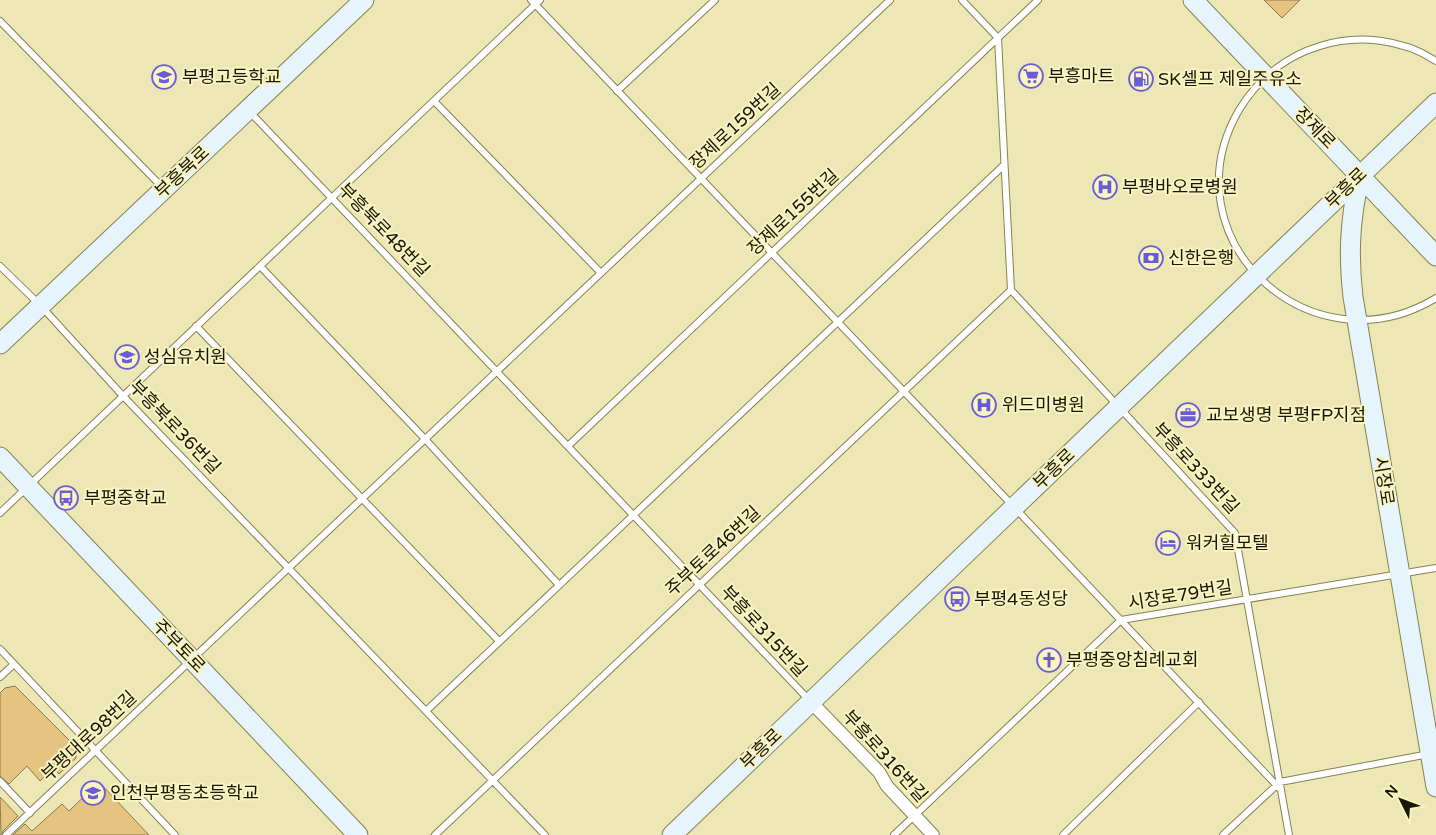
<svg xmlns="http://www.w3.org/2000/svg" width="1436" height="835" font-family="'Varela Round','Noto Sans KR',sans-serif">
<style>
.building{fill:#e5c380;stroke:#8d774d}
.lines{fill:none;stroke-linecap:round;stroke-linejoin:round}
.lane-casing{stroke:#868153;stroke-width:8}
.street-casing{stroke:#868153;stroke-width:14}
.secondary-casing{stroke:#868153;stroke-width:21}
.lane{stroke:#fff;stroke-width:6}
.street{stroke:#fff;stroke-width:12}
.secondary{stroke:#e5f5fb;stroke-width:19}
.labels{text-anchor:middle;dominant-baseline:central;stroke-width:4;stroke-linejoin:round;paint-order:stroke}
.poi-label{font-size:18px;fill:#191705;stroke:#f9f4c2;text-anchor:start}
.street-label{font-size:18px;fill:#191705;stroke:#f9f4c2}
</style>
<rect width="100%" height="100%" fill="#ece7b5"/>
<path class="building" d="M1264,0H1300L1282,18Z
M15,686L76,747V758L59,774L53,768L40,781L27,766L9,784L0,776V693L5,688Z
M99,782L149,835H13L25,824L32,831L62,804L69,811Z
M0,797L18,816L3,831L1,835Z"/>
<g class="lines">
<g class="lane-casing">
<path id="lane" d="M531,0L1014,507L1281,790
M962,0L998,38L1011,290L1235,533L1289,835
M0,21L163,188
M1436,61C1403,39 1358,34 1320,46C1286,56 1258,79 1239,110C1165,238 1310,374 1436,298
M617,91L715,0
M434,101L601,273
M249,111L810,701
M0,266L41,306L123,396L545,835
M260,266L425,439L559,585
M196,326L499,641
M568,446L1038,0
M0,513L540,0
M0,649L175,835
M0,677L14,664
M426,711L1004,165
M0,781L30,813
M6,835L890,0
M435,835L1011,290
M894,835L1121,620L1436,568
M1063,835L1199,702
M1223,835L1280,782L1429,754"/>
</g>
<g class="street-casing">
<path id="street" d="M811,702L879,772L887,786L933,835"/>
</g>
<g class="secondary-casing">
<path id="secondary" d="M1193,0L1436,256
M1360,175C1350,219 1348,253 1353,297L1436,787
M0,344L364,0
M0,457L358,835
M672,835L1436,103"/>
</g>
<use href="#lane" class="lane"/>
<use href="#street" class="street"/>
<use href="#secondary" class="secondary"/>
</g>
<defs>
<g id="supermarket-ring" transform="scale(1.25)"><circle r="9.5" fill="#f9f4c2" stroke="#695dd7" stroke-width="1.5"/><path d="M-6-5.5h2.5l.6 2H6L4.5 2H-2.5L-4.4-4H-6ZM-1.5 3.2a1.3 1.3 0 1 0 .1 0ZM3 3.2a1.3 1.3 0 1 0 .1 0Z" fill="#695dd7"/></g>
<g id="school-ring" transform="scale(1.25)"><circle r="9.5" fill="#f9f4c2" stroke="#695dd7" stroke-width="1.5"/><path d="M0-5L7-2L0 1L-7-2ZM-4 1L0 2.5L4 1V4Q0 6-4 4Z" fill="#695dd7"/></g>
<g id="fuel-ring" transform="scale(1.25)"><circle r="9.5" fill="#f9f4c2" stroke="#695dd7" stroke-width="1.5"/><path d="M-5.5-6h7V0h2V4h1.3V-2.5L3-4.5l.8-.8L6-3V5H2.5V1h-1V6h-7ZM-4.2-4.7v3.2H.2V-4.7Z" fill="#695dd7"/></g>
<g id="hospital-ring" transform="scale(1.25)"><circle r="9.5" fill="#f9f4c2" stroke="#695dd7" stroke-width="1.5"/><path d="M-5-5h3v3.5h4V-5h3V5h-3V1.5h-4V5h-3Z" fill="#695dd7"/></g>
<g id="bank-ring" transform="scale(1.25)"><circle r="9.5" fill="#f9f4c2" stroke="#695dd7" stroke-width="1.5"/><path d="M-6-4H6V4H-6ZM0-2.3a2.3 2.3 0 1 0 0 4.6a2.3 2.3 0 1 0 0-4.6Z" fill="#695dd7"/></g>
<g id="office-ring" transform="scale(1.25)"><circle r="9.5" fill="#f9f4c2" stroke="#695dd7" stroke-width="1.5"/><path d="M-6-3h4V-5.5h4V-3h4V5H-6ZM-1-4.5V-3h2v-1.5ZM-6 0V1H6V0Z" fill="#695dd7"/></g>
<g id="bus-ring" transform="scale(1.25)"><circle r="9.5" fill="#f9f4c2" stroke="#695dd7" stroke-width="1.5"/><path d="M-5-6H5V4H4V6H2V4H-2V6H-4V4H-5ZM-3.5-4V0h7V-4ZM-3.5 1.2v1.5H-2V1.2ZM2 1.2v1.5H3.5V1.2Z" fill="#695dd7"/></g>
<g id="hotel-ring" transform="scale(1.25)"><circle r="9.5" fill="#f9f4c2" stroke="#695dd7" stroke-width="1.5"/><path d="M-6-4.5h1.5V1H6V5H4.5V3h-9V5H-6ZM-4 0a1.8 1.8 0 1 1 3.6 0ZM.5 0V-2.5h3Q6-2.5 6 0Z" fill="#695dd7"/></g>
<g id="church-ring" transform="scale(1.25)"><circle r="9.5" fill="#f9f4c2" stroke="#695dd7" stroke-width="1.5"/><path d="M-1.2-6h2.4v3.5h3.3v2.4h-3.3V6h-2.4V-.1h-3.3v-2.4h3.3Z" fill="#695dd7"/></g>
</defs>
<g fill-rule="evenodd">
<use href="#supermarket-ring" x="1031" y="76"/>
<use href="#school-ring" x="164" y="77"/>
<use href="#fuel-ring" x="1141" y="79"/>
<use href="#hospital-ring" x="1105" y="187"/>
<use href="#bank-ring" x="1151" y="258"/>
<use href="#school-ring" x="127" y="357"/>
<use href="#hospital-ring" x="984" y="405"/>
<use href="#office-ring" x="1188" y="415"/>
<use href="#bus-ring" x="66" y="498"/>
<use href="#hotel-ring" x="1168" y="543"/>
<use href="#bus-ring" x="957" y="599"/>
<use href="#church-ring" x="1049" y="660"/>
<use href="#school-ring" x="93" y="793"/>
</g>
<g class="labels">
<g class="poi-label">
<text x="1048" y="76">부흥마트</text>
<text x="182" y="77">부평고등학교</text>
<text x="1158" y="79">SK셀프 제일주유소</text>
<text x="1122" y="187">부평바오로병원</text>
<text x="1168" y="258">신한은행</text>
<text x="144" y="357">성심유치원</text>
<text x="1002" y="405">위드미병원</text>
<text x="1206" y="415">교보생명 부평FP지점</text>
<text x="84" y="498">부평중학교</text>
<text x="1186" y="543">워커힐모텔</text>
<text x="974" y="599">부평4동성당</text>
<text x="1066" y="660">부평중앙침례교회</text>
<text x="110" y="793">인천부평동초등학교</text>
</g>
<g class="street-label">
<text transform="translate(735 126) rotate(-43)">장제로159번길</text>
<text transform="translate(1315 128) rotate(46)">장제로</text>
<text transform="translate(182 172) rotate(-43)">부흥북로</text>
<text transform="translate(1346 188) rotate(-44)">부흥로</text>
<text transform="translate(793 212) rotate(-43)">장제로155번길</text>
<text transform="translate(384 230) rotate(46)">부흥북로48번길</text>
<text transform="translate(175 427) rotate(46)">부흥북로36번길</text>
<text transform="translate(1196 468) rotate(47)">부흥로333번길</text>
<text transform="translate(1054 469) rotate(-44)">부흥로</text>
<text transform="translate(1384 481) rotate(81)">시장로</text>
<text transform="translate(713 551) rotate(-43)">주부토로46번길</text>
<text transform="translate(1180 595) rotate(-9)">시장로79번길</text>
<text transform="translate(764 631) rotate(47)">부흥로315번길</text>
<text transform="translate(179 646) rotate(46)">주부토로</text>
<text transform="translate(89 736) rotate(-43)">부평대로98번길</text>
<text transform="translate(761 749) rotate(-44)">부흥로</text>
<text transform="translate(885 756) rotate(48)">부흥로316번길</text>
</g>
</g>
<g transform="translate(1401 800) rotate(312)" stroke="#f9f4c2" stroke-width="4" paint-order="stroke">
<path d="M0-4L9 19L0 12L-9 19Z" fill="#191705"/>
<text y="-8" font-size="14" font-weight="bold" text-anchor="middle" fill="#191705">N</text>
</g>
</svg>
